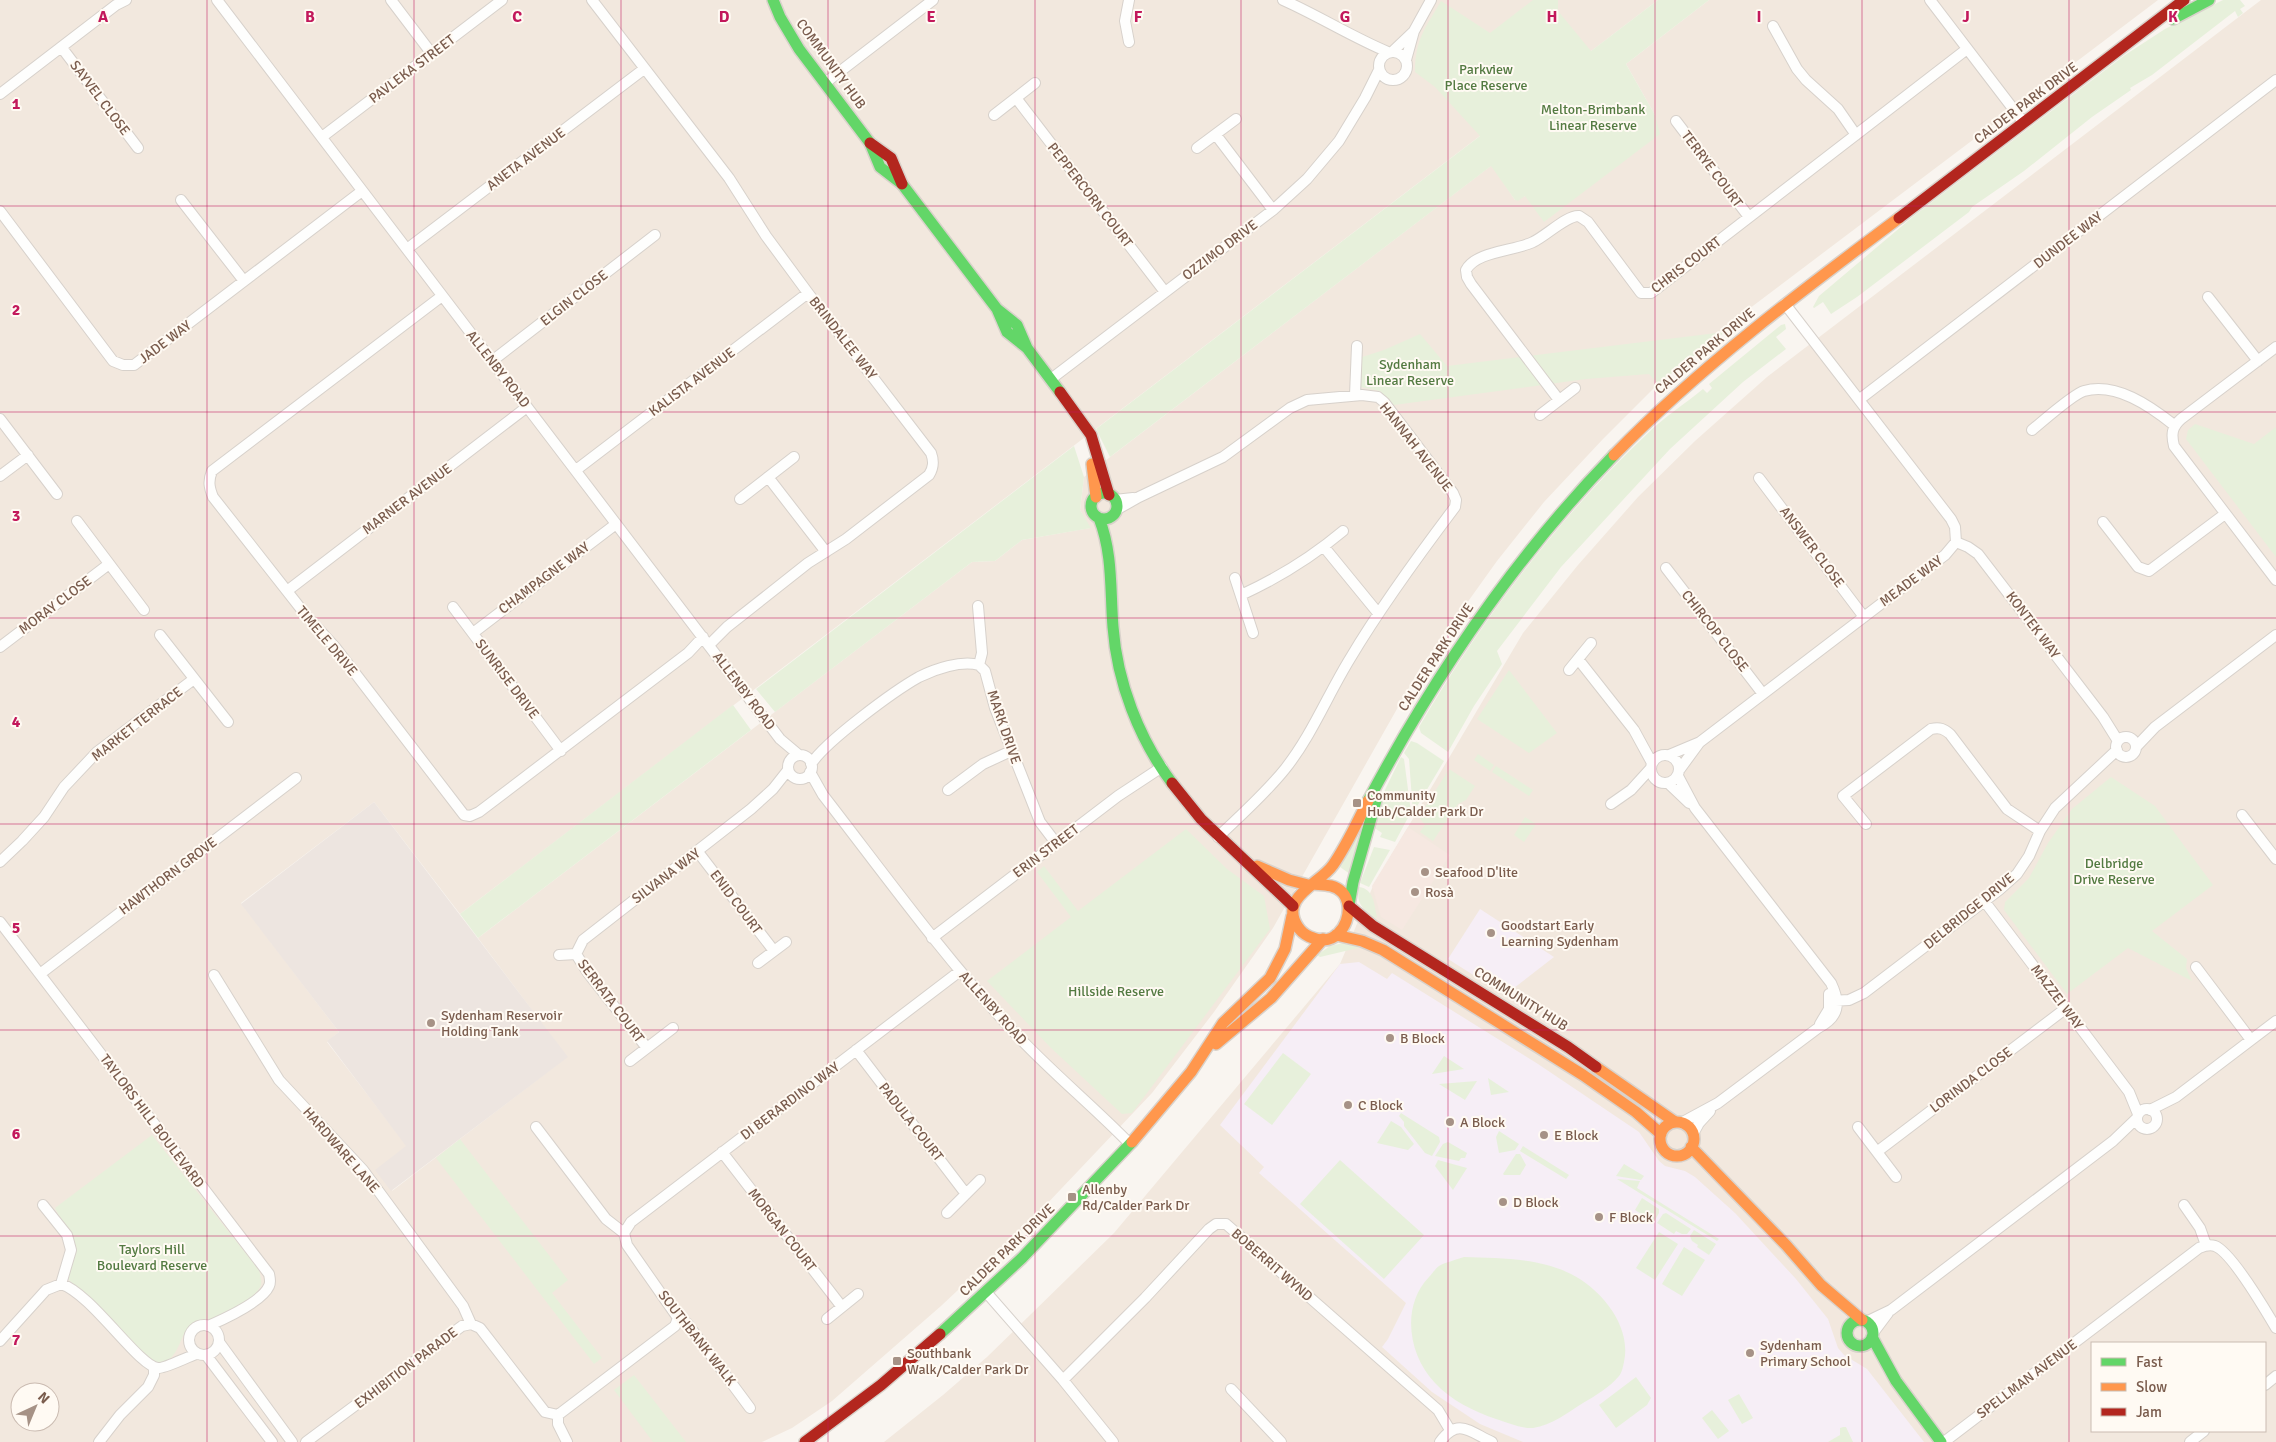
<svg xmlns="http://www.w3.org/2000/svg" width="2276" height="1442" font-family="Signika,sans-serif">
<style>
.residential{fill:#f2e8de;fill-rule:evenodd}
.commercial{fill:#f6e8e1}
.industrial{fill:#ede5e0}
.education{fill:#f6eef6}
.green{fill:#e7f0db}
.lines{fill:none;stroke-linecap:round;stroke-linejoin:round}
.street-casing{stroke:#d7d1cb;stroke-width:12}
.fast-casing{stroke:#d9d2cb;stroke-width:14}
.slow-casing{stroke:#d9d2cb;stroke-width:14}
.jam-casing{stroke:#d9d2cb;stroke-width:14}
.street{stroke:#fefefd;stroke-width:10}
.fast{stroke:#63d668;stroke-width:11}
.slow{stroke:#ff974d;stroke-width:11}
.jam{stroke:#b3261e;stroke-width:11}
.grid{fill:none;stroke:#c2185b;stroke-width:1;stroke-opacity:0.55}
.poi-dot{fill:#a69286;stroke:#fffaf3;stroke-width:2}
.labels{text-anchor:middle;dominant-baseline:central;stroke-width:4;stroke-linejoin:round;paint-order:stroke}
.street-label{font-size:14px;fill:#7a5c4d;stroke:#fffaf3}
.park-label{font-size:14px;fill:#537a41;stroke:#fffaf3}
.poi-label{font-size:14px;fill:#7a5c4d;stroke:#fffaf3;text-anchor:start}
.grid-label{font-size:16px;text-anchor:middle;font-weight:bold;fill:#c2185b;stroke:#fffaf3;stroke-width:4;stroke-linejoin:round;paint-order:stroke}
</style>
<rect width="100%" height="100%" fill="#f9f5f0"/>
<path class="residential" d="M0,0H1658L460,914L374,802L241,903L339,1032L327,1042L407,1146L392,1191L567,1057L478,938L972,562L995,561L1022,540L1090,528L1080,510L1084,477L1492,165L1515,200L1525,196L1655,115L1626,64L1709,0H2158L1717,333L1658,384L1603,439L1544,502L1497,561L1419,670L1273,928L1214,1012L1152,1093L1025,1227L941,1306L832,1401L792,1428L762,1442H0ZM20,1392H50V1422H20Z
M2261,0H2276V1442H884L943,1395L987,1357L1114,1233L1340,964L1373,886L1523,633L1578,565L1638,497L1695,441L1767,377ZM2092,1343H2265V1431H2092Z"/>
<path class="commercial" d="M1408,827L1450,855L1402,930L1381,917L1372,886Z"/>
<path class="industrial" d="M374,802L568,1057L391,1191L375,1170L406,1146L327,1041L339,1032L241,904Z"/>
<path class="education" d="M1480,909L1554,957L1505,995L1448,959Z
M1359,962L1387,979L1392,973L1538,1064L1639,1132L1659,1161L1665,1166L1685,1171L1695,1177L1735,1213L1796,1279L1828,1319L1838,1348L1844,1355L1867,1369L1924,1442H1523L1480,1424L1432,1392L1382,1347L1388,1339L1406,1303L1259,1173L1264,1167L1220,1125L1340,964Z"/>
<path class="green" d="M1533,0H1558V11L1591,51L1658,0H1709L1626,64L1655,115L1660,134L1544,222L1525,196L1518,201L1515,200L1491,166L1110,457L1096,429L1480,136L1435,87L1415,72C1415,39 1426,27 1441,1L1490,33Z
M2223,0H2240L2245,6L2240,9L2243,13L2238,17L2235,11L2152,75L2130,88L2131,90L2092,117L2024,171L1972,207L1969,212L1857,297L1831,314L1823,302L1814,308L1813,307L1819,296L1915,215L2125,55L2165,29Z
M1785,324L1786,329L1776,337L1786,349L1743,382L1670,449L1561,567L1497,651L1502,664L1474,706L1448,752L1421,733L1419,727C1481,621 1557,519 1647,434C1664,417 1685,404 1703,389L1707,393L1712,388L1709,384L1781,325Z
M1725,332L1658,384L1649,374L1586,379L1394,405L1380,391L1361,387L1362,357L1384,350L1420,334L1447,366Z
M2195,424L2254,444L2276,427V557L2186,439L2188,430Z
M1074,446L1084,477L1080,510L1091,528L1022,540L995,561L972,562L775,712L756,689Z
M1509,670L1557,733L1529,753L1477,719Z
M733,705L751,730L478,938L460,914Z
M1411,741L1417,743L1444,761L1413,813L1409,759L1404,753Z
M1478,754L1494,765L1490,771L1474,760Z
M1401,757L1404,759L1411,812L1395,842L1380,837L1382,833L1373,827L1383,794Z
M1496,766L1533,790L1529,796L1492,772Z
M1449,769L1475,786L1466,800L1458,804L1433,841L1420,832L1425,825L1419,817Z
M2111,777L2155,806L2213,885L2152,931L2187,959L2186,968L2192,981L2128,948L2067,994L2004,910L2005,902L2029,878L2048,843L2072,809Z
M1525,817L1536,824L1524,842L1514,835Z
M1366,823L1350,874L1340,867Z
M1186,829L1227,869L1264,896L1270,929L1132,1113L1122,1114L1051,1048L987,981L1071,917L1037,872L1044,866L1078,911Z
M1374,847L1390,850L1369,887L1360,883Z
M1359,887C1374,889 1374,904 1377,917L1376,918C1362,910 1356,903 1359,887Z
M1343,943L1358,945V948L1320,957L1317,955L1330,946Z
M1283,1053L1311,1074L1272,1125L1244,1104Z
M1444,1056L1464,1069L1432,1074Z
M1488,1078L1509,1092L1491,1095Z
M1477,1081L1465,1100L1439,1084Z
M1401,1113L1439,1137L1440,1142L1432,1156L1425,1153L1404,1126V1122L1399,1116Z
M1391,1121L1401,1127L1414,1144L1408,1150L1377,1143Z
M1499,1131L1519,1144L1515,1150L1499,1153L1496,1137Z
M152,1135L259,1270C260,1275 262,1280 261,1285C258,1296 226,1316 215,1318C207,1320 199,1318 193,1323C178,1334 182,1356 161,1364L146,1357L68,1279L76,1249L55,1208Z
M460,1139L568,1280L552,1293L602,1358L594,1364L436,1158Z
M1448,1142L1467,1153L1465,1158H1461L1459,1161L1435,1156L1443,1144Z
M1523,1146L1569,1175L1566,1179L1520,1151Z
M1516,1154H1520L1526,1165L1520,1175H1504L1503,1174Z
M1340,1160L1424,1235L1384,1279L1300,1204Z
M1438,1160L1467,1168L1453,1190L1435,1166Z
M1624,1164L1644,1176L1641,1180L1616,1176Z
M1617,1179L1640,1181L1637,1188L1719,1239L1717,1241Z
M1642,1198L1659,1209V1213L1654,1222L1635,1210Z
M1666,1213L1691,1229L1687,1234H1682L1676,1231L1674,1234L1657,1223L1663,1214Z
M1694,1230L1716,1244L1709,1255L1697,1247L1698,1245L1692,1241L1690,1236Z
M1659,1232L1678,1244L1655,1280L1636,1268Z
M1684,1247L1705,1260L1682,1296L1662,1284Z
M1464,1257C1499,1258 1539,1258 1571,1274C1601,1289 1632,1326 1624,1362C1623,1366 1622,1373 1619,1376C1610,1387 1595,1396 1583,1403C1567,1413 1552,1425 1533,1428C1522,1429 1506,1422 1496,1419C1473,1411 1452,1401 1435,1383C1408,1355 1401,1306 1429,1277C1432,1274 1435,1269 1439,1266C1446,1262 1456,1260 1464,1257Z
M634,1375L686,1442H653L614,1390Z
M1636,1377L1651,1398L1647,1405L1616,1428L1599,1405Z
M1739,1394L1753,1418L1742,1424L1728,1400Z
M1712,1410L1729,1431L1718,1439L1702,1418Z
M1843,1427H1846L1853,1442H1828L1840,1435V1428Z"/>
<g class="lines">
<g class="street-casing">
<path id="street" d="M217,0L780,739L799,755
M391,0L432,54
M592,0L729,178L766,236L808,293L931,453C934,461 934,467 929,475L846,539L808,563L727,627L709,645
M1283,0C1319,16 1352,37 1388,52
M1930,0L2024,123
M1773,26L1797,69L1806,80L1838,109L1856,135
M1129,42L1125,21L1129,0
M62,48L138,148
M1379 66a14 14 0 1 1 28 0a14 14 0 1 1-28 0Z
M1392,52L1413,32
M1406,60L1414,31L1431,0
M825,83L933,0
M0,94L116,5L126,0
M1016,98L1165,292
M994,115L1035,83
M1676,121L1749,217
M1216,135L1273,210
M322,137L502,0
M1197,148L1236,119
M181,200L244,281
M0,211L113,361L123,365H134L362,191
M407,249L644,69
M442,296L212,471C208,481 209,487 213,497L305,614L335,647L464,815L470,816L479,812L688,653L703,637
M2208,297L2258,361
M2276,347L2181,419C2172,427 2171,434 2174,446L2276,580
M492,361L655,235
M1051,379L1273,210L1307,179L1339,141L1365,98L1379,70
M1355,395L1357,346
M1860,399L2276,80
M1559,400L1471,284L1467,277L1466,270C1476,251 1515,251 1533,242C1546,236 1567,215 1579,216L1588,222L1641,293H1651L1967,49
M1540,415L1575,388
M0,419L57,494
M2032,430C2042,422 2073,394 2084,391C2116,382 2150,406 2174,425
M576,470L808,293
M0,476L28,455
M768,477L826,552
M1759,478L1864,617
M740,499L794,457
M1115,500L1133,498
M1116,510L1139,497L1223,457L1290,408L1307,400L1362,395L1378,397L1384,402L1453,493L1456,500L1455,507C1418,556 1382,605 1351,657C1328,694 1312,735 1285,769C1265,794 1241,815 1218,837
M77,521L144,610
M2103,522L2138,567L2149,571L2225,514
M1956,542L1968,547L1978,554L2103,717L2118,741
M1324,547L1378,613
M1666,568L1763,694
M1235,578L1253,633
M287,591L527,407
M1241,595C1278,578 1312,557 1343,531
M978,606L982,653L979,665L985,671L995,708L1040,822L1056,843
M453,607L561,751
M473,633L616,524
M160,635L228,722
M0,647L109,564
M1578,659L1634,730L1652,763
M1569,670L1591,643
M2116 747a10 10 0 1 1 20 0a10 10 0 1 1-20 0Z
M2136,747L2155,727L2276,635
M1651 769a14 14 0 1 1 28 0a14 14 0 1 1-28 0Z
M1669,755L1700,742L1945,555L1956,542L1955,527L1951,519L1785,304
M788 767a12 12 0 1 1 24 0a12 12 0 1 1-24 0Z
M811,764C826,741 894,691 919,677C935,669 961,660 979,665
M1680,769L1699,743
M810,772L823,795C885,875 944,957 1013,1031C1050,1071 1092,1105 1130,1144
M1678,776L1695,808L1831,983C1841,1004 1839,1017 1818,1028L1718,1103L1681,1123
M1668,783L1689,803
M948,790L983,764L1011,751
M1611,804L1631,790L1651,768
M2242,815L2276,859
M1866,824L1843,796L1931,729C1940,727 1944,729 1950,734L2007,809L2040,831
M698,852L774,951
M0,862L22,841L44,817L64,787L97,752L194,679
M1985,902L2129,1092L2138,1114
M0,922L269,1274C270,1279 271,1282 269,1286C262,1302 224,1319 208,1326
M932,938L1118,796L1162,767
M576,954L588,973L647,1048
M559,955L576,954L583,940L751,809L773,789L788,770
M758,963L786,942
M2196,967L2251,1040
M40,974L296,778
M214,975L279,1080L363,1170L463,1306L471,1324
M1831,1001L1849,1000L1864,993L1999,890L2017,874L2029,856L2040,831L2055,808L2117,750
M1820,1024L1829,1009V994
M856,1050L966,1194
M630,1061L673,1028
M2137 1119a10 10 0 1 1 20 0a10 10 0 1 1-20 0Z
M2150,1110L2176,1097L2276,1021
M536,1127L606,1219L624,1233L627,1245L678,1318L687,1323L750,1408
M1858,1127L1896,1177
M1693,1134L1699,1123L1710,1111
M1878,1151L2065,1009
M722,1152L842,1307
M43,1205L67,1235L71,1250L61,1284
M2184,1205L2200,1228L2206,1245
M947,1213L980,1180
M624,1233L631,1222L960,971
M986,1292L1063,1380L1113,1442
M827,1319L858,1294
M1866,1322L1891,1310L2113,1141L2137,1118
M189 1340a15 15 0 1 1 30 0a15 15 0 1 1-30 0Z
M1873,1333L1888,1313
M0,1341L46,1290L61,1284C91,1293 139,1367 158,1368C164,1369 189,1356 197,1354
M219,1342L292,1442
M206,1355L272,1442
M1063,1380L1145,1298L1209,1229L1216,1224H1226L1438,1410L1450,1430
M2265,1385L2276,1376
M1231,1389L1281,1442
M558,1415V1424L567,1442
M99,1442L120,1415L148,1387L154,1375V1368
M306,1442L462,1326L471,1324L480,1328L545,1412L558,1415L675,1326L678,1318
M1440,1442C1458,1417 1470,1432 1492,1442
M1944,1442L2199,1248C2204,1246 2209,1244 2215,1246C2231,1252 2266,1311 2276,1328
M2190,1442L2204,1431"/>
</g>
<g class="fast-casing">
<path id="fast" d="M773,0L780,17L799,49L870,143L880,167L902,184L997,309L1007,332L1027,348L1060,392
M2173,19L2209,0
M997,309L1017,325L1027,348
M1091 506a13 13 0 1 1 26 0a13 13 0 1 1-26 0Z
M1099,518C1113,554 1110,590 1113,627C1117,682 1139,739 1172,783
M1368,801C1435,675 1515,557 1614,455
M1349,905L1353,882L1377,797
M1847 1333a13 13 0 1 1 26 0a13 13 0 1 1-26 0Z
M940,1334L1022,1258L1132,1142
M1872,1337L1896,1381L1941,1442"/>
</g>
<g class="slow-casing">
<path id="slow" d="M1614,455C1701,366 1800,292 1899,218
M1092,464L1096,497
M1257,866L1289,880L1308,885
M1313,884C1323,885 1334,884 1342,892C1356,907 1345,939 1324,940C1314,940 1303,935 1298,927C1278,897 1320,884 1333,865C1347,845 1357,822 1368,801
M1336,935L1362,941L1383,950L1583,1075L1636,1112L1661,1134
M1216,1044L1271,998L1323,939
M1596,1067L1675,1122
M1660 1139a17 17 0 1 1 34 0a17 17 0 1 1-34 0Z
M1132,1142L1191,1072L1223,1023L1270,978L1285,949L1292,916
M1691,1147L1786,1245L1821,1285L1862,1320"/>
</g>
<g class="jam-casing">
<path id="jam" d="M870,143L891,158L902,184
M1899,218L2184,0
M1060,392L1091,435L1109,495
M1172,783L1201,819L1293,906
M1349,906L1373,926L1568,1047L1596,1067
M805,1442L881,1385L940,1334"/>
</g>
<use href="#street" class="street"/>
<use href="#fast" class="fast"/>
<use href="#slow" class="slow"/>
<use href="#jam" class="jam"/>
</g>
<path class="grid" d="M207,0V1442M414,0V1442M621,0V1442M828,0V1442M1035,0V1442M1241,0V1442M1448,0V1442M1655,0V1442M1862,0V1442M2069,0V1442M0,206H2276M0,412H2276M0,618H2276M0,824H2276M0,1030H2276M0,1236H2276"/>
<g class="poi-dot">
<rect x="1352" y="798" width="10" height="10" rx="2.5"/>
<circle cx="1425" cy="872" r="5"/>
<circle cx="1415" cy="892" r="5"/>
<circle cx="1491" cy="933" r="5"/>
<circle cx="431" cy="1023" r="5"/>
<circle cx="1390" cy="1038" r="5"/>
<circle cx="1348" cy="1105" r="5"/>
<circle cx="1450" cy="1122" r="5"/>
<circle cx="1544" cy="1135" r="5"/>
<rect x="1067" y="1192" width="10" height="10" rx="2.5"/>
<circle cx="1503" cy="1202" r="5"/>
<circle cx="1599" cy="1217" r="5"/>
<circle cx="1750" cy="1353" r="5"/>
<rect x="892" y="1356" width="10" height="10" rx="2.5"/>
</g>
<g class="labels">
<g class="street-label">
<text transform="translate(831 64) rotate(54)">COMMUNITY HUB</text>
<text transform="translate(412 69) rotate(-37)">PAVLEKA STREET</text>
<text transform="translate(100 98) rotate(53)">SAYVEL CLOSE</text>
<text transform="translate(2026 103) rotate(-37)">CALDER PARK DRIVE</text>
<text transform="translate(526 159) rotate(-37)">ANETA AVENUE</text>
<text transform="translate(1712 169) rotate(53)">TERRYE COURT</text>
<text transform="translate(1090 195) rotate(52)">PEPPERCORN COURT</text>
<text transform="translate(2068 240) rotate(-38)">DUNDEE WAY</text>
<text transform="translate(1220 250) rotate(-37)">OZZIMO DRIVE</text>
<text transform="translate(1686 265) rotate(-37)">CHRIS COURT</text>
<text transform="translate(574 298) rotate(-38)">ELGIN CLOSE</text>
<text transform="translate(843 338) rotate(52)">BRINDALEE WAY</text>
<text transform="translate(165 342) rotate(-37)">JADE WAY</text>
<text transform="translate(1705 351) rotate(-40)">CALDER PARK DRIVE</text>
<text transform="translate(498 369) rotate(52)">ALLENBY ROAD</text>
<text transform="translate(692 382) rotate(-37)">KALISTA AVENUE</text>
<text transform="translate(1416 447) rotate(52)">HANNAH AVENUE</text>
<text transform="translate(407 499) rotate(-37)">MARNER AVENUE</text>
<text transform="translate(1812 547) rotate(53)">ANSWER CLOSE</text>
<text transform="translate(544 578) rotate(-37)">CHAMPAGNE WAY</text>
<text transform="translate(1911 581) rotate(-37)">MEADE WAY</text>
<text transform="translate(55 605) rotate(-37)">MORAY CLOSE</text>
<text transform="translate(2033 625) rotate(53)">KONTEK WAY</text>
<text transform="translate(1715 631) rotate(52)">CHIRCOP CLOSE</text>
<text transform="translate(327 641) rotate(50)">TIMELE DRIVE</text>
<text transform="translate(1436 657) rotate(-57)">CALDER PARK DRIVE</text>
<text transform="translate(507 679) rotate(53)">SUNRISE DRIVE</text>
<text transform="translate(744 691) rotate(53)">ALLENBY ROAD</text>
<text transform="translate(137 724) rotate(-38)">MARKET TERRACE</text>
<text transform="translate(1004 727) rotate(71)">MARK DRIVE</text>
<text transform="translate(1046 851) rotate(-37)">ERIN STREET</text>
<text transform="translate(168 876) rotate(-37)">HAWTHORN GROVE</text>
<text transform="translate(666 876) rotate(-37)">SILVANA WAY</text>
<text transform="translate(736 902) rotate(53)">ENID COURT</text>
<text transform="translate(1969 911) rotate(-39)">DELBRIDGE DRIVE</text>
<text transform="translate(2057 997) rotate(53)">MAZZEI WAY</text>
<text transform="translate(1521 999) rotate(32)">COMMUNITY HUB</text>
<text transform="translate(611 1001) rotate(53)">SERRATA COURT</text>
<text transform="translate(993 1008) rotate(48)">ALLENBY ROAD</text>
<text transform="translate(1971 1080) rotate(-37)">LORINDA CLOSE</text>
<text transform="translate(790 1101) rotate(-37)">DI BERARDINO WAY</text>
<text transform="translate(152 1121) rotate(53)">TAYLORS HILL BOULEVARD</text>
<text transform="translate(911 1122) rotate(52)">PADULA COURT</text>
<text transform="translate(341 1150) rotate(49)">HARDWARE LANE</text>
<text transform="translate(782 1230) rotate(52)">MORGAN COURT</text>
<text transform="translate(1007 1250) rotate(-44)">CALDER PARK DRIVE</text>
<text transform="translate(1272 1265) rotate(41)">BOBERRIT WYND</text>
<text transform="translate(697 1338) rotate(52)">SOUTHBANK WALK</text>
<text transform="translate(406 1368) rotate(-37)">EXHIBITION PARADE</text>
<text transform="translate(2027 1379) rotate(-37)">SPELLMAN AVENUE</text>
</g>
<g class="park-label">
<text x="1486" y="69">Parkview<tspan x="1486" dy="16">Place Reserve</tspan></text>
<text x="1593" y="109">Melton-Brimbank<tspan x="1593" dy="16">Linear Reserve</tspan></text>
<text x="1410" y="364">Sydenham<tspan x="1410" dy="16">Linear Reserve</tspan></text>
<text x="2114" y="863">Delbridge<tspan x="2114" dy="16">Drive Reserve</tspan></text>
<text x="1116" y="991">Hillside Reserve</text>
<text x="152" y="1249">Taylors Hill<tspan x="152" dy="16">Boulevard Reserve</tspan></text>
</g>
<g class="poi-label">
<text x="1367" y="795">Community<tspan x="1367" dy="16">Hub/Calder Park Dr</tspan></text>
<text x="1435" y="872">Seafood D'lite</text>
<text x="1425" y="892">Rosà</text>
<text x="1501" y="925">Goodstart Early<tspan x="1501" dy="16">Learning Sydenham</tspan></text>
<text x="441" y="1015">Sydenham Reservoir<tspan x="441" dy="16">Holding Tank</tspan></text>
<text x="1400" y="1038">B Block</text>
<text x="1358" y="1105">C Block</text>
<text x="1460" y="1122">A Block</text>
<text x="1554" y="1135">E Block</text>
<text x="1082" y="1189">Allenby<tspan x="1082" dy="16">Rd/Calder Park Dr</tspan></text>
<text x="1513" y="1202">D Block</text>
<text x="1609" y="1217">F Block</text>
<text x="1760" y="1345">Sydenham<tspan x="1760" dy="16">Primary School</tspan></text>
<text x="907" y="1353">Southbank<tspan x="907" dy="16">Walk/Calder Park Dr</tspan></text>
</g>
</g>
<g class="grid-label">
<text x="103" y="22">A</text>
<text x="310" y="22">B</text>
<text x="517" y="22">C</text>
<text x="724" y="22">D</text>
<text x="931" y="22">E</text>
<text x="1138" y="22">F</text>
<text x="1345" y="22">G</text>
<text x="1552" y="22">H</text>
<text x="1759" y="22">I</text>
<text x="1966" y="22">J</text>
<text x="2173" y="22">K</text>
<text x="16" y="109">1</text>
<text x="16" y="315">2</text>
<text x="16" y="521">3</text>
<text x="16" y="727">4</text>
<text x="16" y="933">5</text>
<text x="16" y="1139">6</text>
<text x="16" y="1345">7</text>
</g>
<rect x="2091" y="1342" width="175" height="90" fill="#fffaf3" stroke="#cabbb1"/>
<rect x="2101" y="1358" width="25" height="8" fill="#63d668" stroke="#cabbb1"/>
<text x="2136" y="1367" font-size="15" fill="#7a5c4d">Fast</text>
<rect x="2101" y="1383" width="25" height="8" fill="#ff974d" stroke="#cabbb1"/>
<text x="2136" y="1392" font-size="15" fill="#7a5c4d">Slow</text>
<rect x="2101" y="1408" width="25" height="8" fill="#b3261e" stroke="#cabbb1"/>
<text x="2136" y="1417" font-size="15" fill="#7a5c4d">Jam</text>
<g transform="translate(35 1407) rotate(44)"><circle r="24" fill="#fffaf3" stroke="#cabbb1"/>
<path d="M0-4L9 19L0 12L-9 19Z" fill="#a69286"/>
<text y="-8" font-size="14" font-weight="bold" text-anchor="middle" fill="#7a5c4d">N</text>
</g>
</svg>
